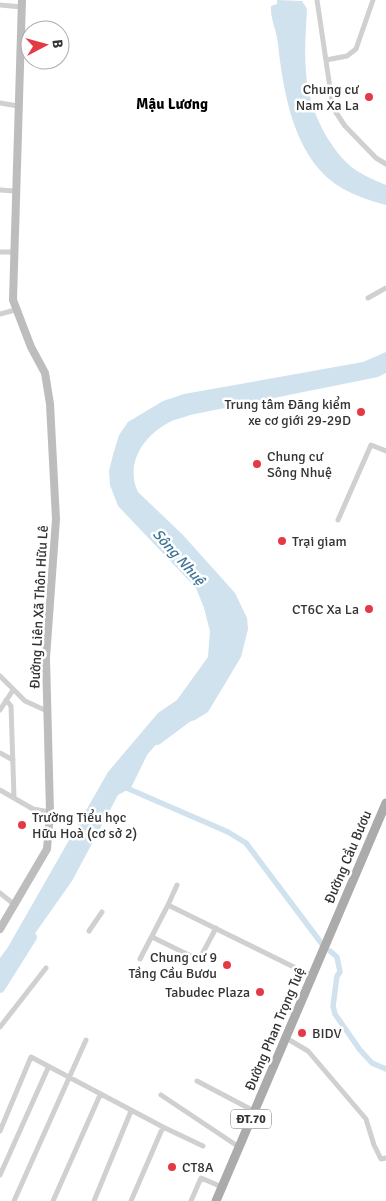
<svg xmlns="http://www.w3.org/2000/svg" width="386" height="1201" font-family="Signika,sans-serif">
<style>
.water{fill:#cfe2ee}
.lines{fill:none;stroke-linecap:round;stroke-linejoin:round}
.canal{stroke:#cfe2ee;stroke-width:5.5}
.river{stroke:#cfe2ee;stroke-width:10}
.street{stroke:#d0d0d0;stroke-width:5}
.secondary{stroke:#bdbdbd;stroke-width:8}
.primary{stroke:#ababab;stroke-width:9}
.poi-dot{fill:#e63946;stroke:#fff;stroke-width:2}
.labels{text-anchor:middle;dominant-baseline:central;stroke-width:5;stroke-linejoin:round;paint-order:stroke}
.shield{fill:#fff;stroke:#707070;stroke-width:1}
.shield-label{font-size:12px;font-weight:bold;fill:#333}
.poi-label{font-size:14px;fill:#333;stroke:#fff;text-anchor:end}
.street-label{font-size:14px;fill:#333;stroke:#fff}
.neighbourhood-label{font-size:15px;font-weight:bold;fill:#000;stroke:#fff}
.water-label{font-size:15px;font-style:italic;fill:#3f7597;stroke:#fff}
</style>
<rect width="100%" height="100%" fill="#fff"/>
<path class="water" d="M277,0L302,1L307,9C306,30 304,51 306,71C307,102 324,140 346,162C357,173 372,179 386,185V205C367,200 350,194 334,183C293,153 283,90 278,44C277,31 270,19 271,6L277,4Z
M386,352V373L378,377L190,415C183,418 174,419 168,423C142,437 125,465 138,492L183,535L235,593L247,618L248,629L241,657L208,712L195,720L171,727L147,755L131,788L118,795L72,881L0,983V958L8,947L108,772L158,713L177,700L208,657L210,631L204,608L196,588L118,506L110,485L109,471L113,455L119,435L128,422L163,401L184,394L363,362Z"/>
<g class="lines">
<path class="canal" d="M122,786L228,832L246,843L322,944
M330,951L337,957L340,972L337,976L333,1006L335,1014L360,1050L372,1063L386,1069"/>
<path class="river" d="M157,740L188,717
M0,988L32,937"/>
<path class="street" d="M317,0L333,108L345,126L376,158L386,164
M0,5L22,7
M326,60L347,56L356,49L373,0
M0,103L18,106
M0,190L15,191
M0,252H13
M368,298L386,288
M0,314L15,310
M338,520L371,445L386,451
M0,676L25,701L47,711
M6,700L11,706L14,797
M0,710L13,690
M0,753L13,760
M0,790L33,809L50,812
M0,893L15,905
M168,905L177,885
M89,931L102,912
M152,937L199,960L216,928
M140,959L168,905L312,976
M0,1027L46,968
M286,1038L308,1051L366,1119L374,1145L381,1159L386,1158
M197,1081L254,1111
M161,1095L239,1147
M0,1131L31,1057L163,1127L203,1146
M0,1175L48,1068
M14,1201L86,1040
M53,1201L100,1095
M94,1201L131,1111
M131,1201L163,1127
M191,1201L201,1178L222,1187"/>
<path class="secondary" d="M0,929L47,849L50,812L46,658L56,519L50,404L45,373L31,347L13,300L22,0"/>
<path class="primary" d="M216,1201L386,803"/>
</g>
<g class="poi-dot">
<circle cx="369" cy="97" r="5"/>
<circle cx="361" cy="412" r="5"/>
<circle cx="257" cy="464" r="5"/>
<circle cx="282" cy="541" r="5"/>
<circle cx="369" cy="609" r="5"/>
<circle cx="22" cy="825" r="5"/>
<circle cx="227" cy="965" r="5"/>
<circle cx="260" cy="992" r="5"/>
<circle cx="302" cy="1033" r="5"/>
<circle cx="172" cy="1167" r="5"/>
</g>
<g class="labels">
<rect class="shield" x="231" y="1109.5" width="40" height="19" rx="4"/>
<g class="shield-label">
<text x="251" y="1119">ĐT.70</text>
</g>
<g class="poi-label">
<text x="359" y="89">Chung cư<tspan x="359" dy="16">Nam Xa La</tspan></text>
<text x="351" y="404">Trung tâm Đăng kiểm<tspan x="351" dy="16">xe cơ giới 29-29D</tspan></text>
<text x="267" y="456" text-anchor="start">Chung cư<tspan x="267" dy="16">Sông Nhuệ</tspan></text>
<text x="292" y="541" text-anchor="start">Trại giam</text>
<text x="359" y="609">CT6C Xa La</text>
<text x="32" y="817" text-anchor="start">Trường Tiểu học<tspan x="32" dy="16">Hữu Hoà (cơ sở 2)</tspan></text>
<text x="217" y="957">Chung cư 9<tspan x="217" dy="16">Tầng Cầu Bươu</tspan></text>
<text x="250" y="992">Tabudec Plaza</text>
<text x="312" y="1033" text-anchor="start">BIDV</text>
<text x="182" y="1167" text-anchor="start">CT8A</text>
</g>
<g class="street-label">
<text transform="translate(39 607) rotate(-87)">Đường Liên Xã Thôn Hữu Lê</text>
<text transform="translate(348 857) rotate(-67)">Đường Cầu Bươu</text>
<text transform="translate(275 1029) rotate(-67)">Đường Phan Trọng Tuệ</text>
</g>
<g class="neighbourhood-label">
<text x="172" y="104">Mậu Lương</text>
</g>
<g class="water-label">
<text transform="translate(179 557) rotate(48)">Sông Nhuệ</text>
</g>
</g>
<g transform="translate(45 45) rotate(84)"><circle r="24" fill="#ffffff" stroke="#adadad"/>
<path d="M0-4L9 19L0 12L-9 19Z" fill="#e63946"/>
<text y="-8" font-size="14" font-weight="bold" text-anchor="middle" fill="#333333">B</text>
</g>
</svg>
